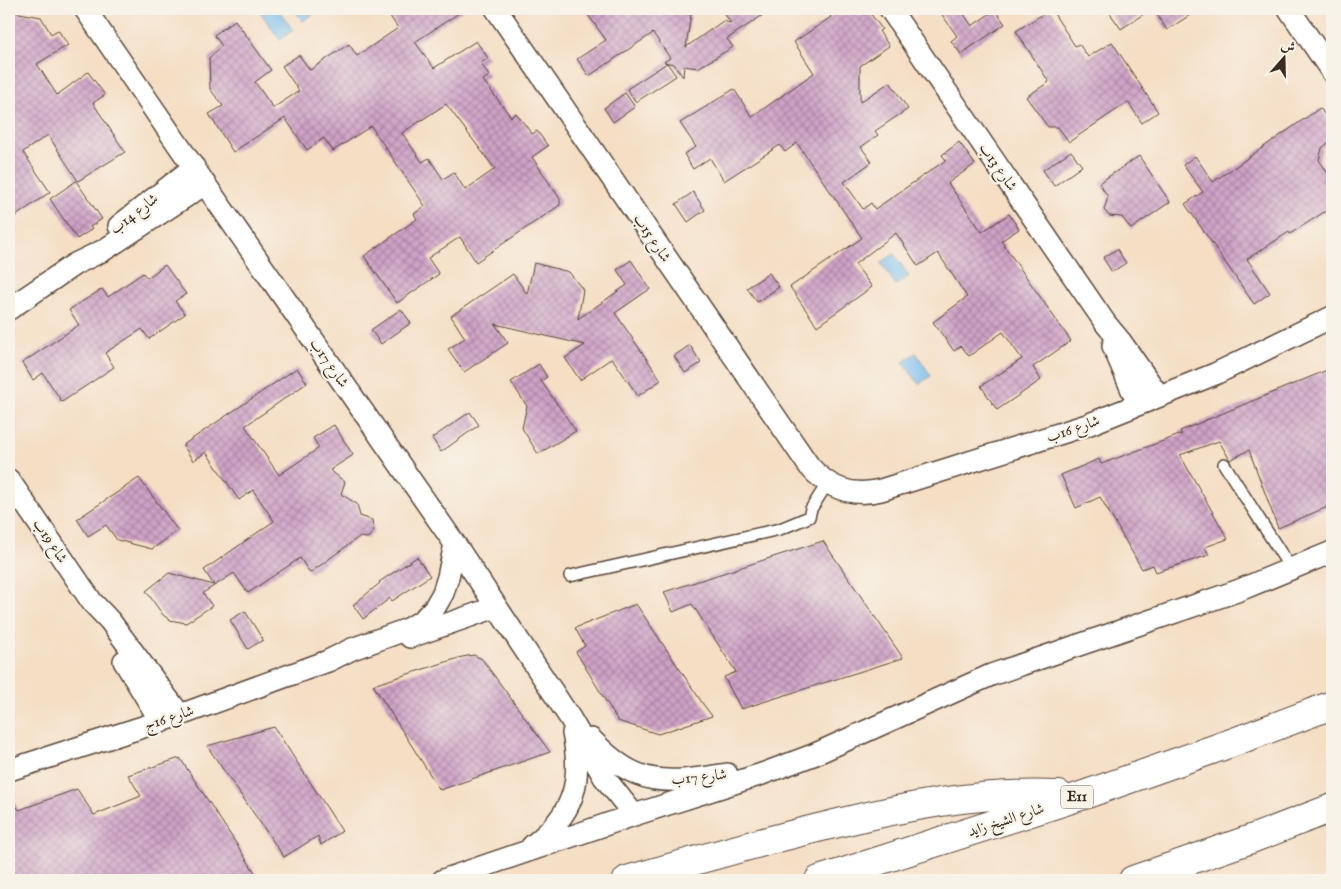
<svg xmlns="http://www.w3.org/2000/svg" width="1341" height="889" font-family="'IM FELL English',Amiri,serif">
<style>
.water{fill:#7abef0;stroke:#5a7487}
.building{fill:url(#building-cross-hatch);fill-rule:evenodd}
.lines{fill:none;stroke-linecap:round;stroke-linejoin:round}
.lane-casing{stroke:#574537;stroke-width:14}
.street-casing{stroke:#574537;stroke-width:24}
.highway-casing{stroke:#574537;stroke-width:30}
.lane{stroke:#fff;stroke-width:11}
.street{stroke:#fff;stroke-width:21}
.highway{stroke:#fff;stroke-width:28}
.labels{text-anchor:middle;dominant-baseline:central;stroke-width:4.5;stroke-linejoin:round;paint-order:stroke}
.shield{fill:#f7f3e8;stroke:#73665b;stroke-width:1}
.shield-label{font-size:14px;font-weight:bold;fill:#3b2a1e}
.street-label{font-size:15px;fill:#3b2a1e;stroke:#f7f3e8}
</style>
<defs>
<pattern id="building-cross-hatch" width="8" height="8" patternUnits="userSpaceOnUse" patternTransform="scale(1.25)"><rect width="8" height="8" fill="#cfa2c7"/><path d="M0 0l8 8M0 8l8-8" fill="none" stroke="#a984a1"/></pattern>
</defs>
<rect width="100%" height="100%" fill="#f7f3e8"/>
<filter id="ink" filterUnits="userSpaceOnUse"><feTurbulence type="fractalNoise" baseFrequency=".02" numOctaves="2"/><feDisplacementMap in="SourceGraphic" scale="10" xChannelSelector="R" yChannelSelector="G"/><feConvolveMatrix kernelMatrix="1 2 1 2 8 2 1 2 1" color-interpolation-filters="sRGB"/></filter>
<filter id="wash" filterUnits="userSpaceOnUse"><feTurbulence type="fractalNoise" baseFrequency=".0096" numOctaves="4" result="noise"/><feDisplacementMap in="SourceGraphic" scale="20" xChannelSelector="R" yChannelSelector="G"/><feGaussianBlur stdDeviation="1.12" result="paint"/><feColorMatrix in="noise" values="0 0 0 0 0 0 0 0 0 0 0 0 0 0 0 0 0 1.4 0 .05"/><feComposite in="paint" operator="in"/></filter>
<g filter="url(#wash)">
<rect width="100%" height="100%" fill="#f5dec4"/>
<path class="water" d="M258,9H278L293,30L280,40Z
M294,9H318L319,10L303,21Z
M894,254L909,276L896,285L881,263Z
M916,353L931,376L919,384L903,362Z"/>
<g id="blocks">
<path class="building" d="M385,9H465L415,42L434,68L476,41L488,58L481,63L489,76L483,80L511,117L516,113L532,134L537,131L548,146L532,157L560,199V205L476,262L460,237L428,258L439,274L397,303L364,256L417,219L414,214L425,206L371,126L333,151L324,138L307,150L285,118L233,152L209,114L223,106L210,89L209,58L222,46L214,35L235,20L271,70L255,82L273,108L299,91L282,66L299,55L310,70L349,44L357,56L398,28ZM446,104L495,169L465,190L454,172L443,179L429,158L422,162L402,133Z
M584,9H669L691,14L686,47L723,21L731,23L721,9H772L727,39L733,47L698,68L684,66L683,77L674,64L664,62L670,58L653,33L589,76L577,59L606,40Z
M840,9H867L882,29L879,31L889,46L860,66V102L890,82L908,109L875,131L878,135L861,147L872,162L844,182L863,209L871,203L875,209L946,160L942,155L959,142L975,164L948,183L982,232L1009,214L1019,229L1001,241L1071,341L1033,367L1041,380L997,410L981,386L1022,359L1003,332L969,356L961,346L954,351L933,322L967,297L938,253L918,266L896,233L855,264L872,287L817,326L790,287L862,238L797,143L785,152L780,145L724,181L710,158L693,169L684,154L696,147L680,123L734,89L752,117L814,73L794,42L831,17L830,16Z
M938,9H960L972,26L995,10L1005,24L961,54L951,41L957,36Z
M1051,9L1075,46L1079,44L1088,57L1112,42L1158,112L1142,123L1128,102L1069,142L1058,127H1048L1026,97L1049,82L1016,31Z
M1107,9H1151L1121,29Z
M1153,9H1199L1167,30Z
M9,11L41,17L51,34L58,30L68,45L37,64L57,95L88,72L105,95L93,103L125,152L78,181L48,135L23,152L50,192L9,221Z
M667,63L676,76L636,102L627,89Z
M625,93L635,107L613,122L604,108Z
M1320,108L1332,125V140L1322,148L1319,160L1329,175L1328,183L1332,184V207L1290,234L1289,232L1247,259L1270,293L1254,304L1185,204L1203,192L1183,165L1195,156L1213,182Z
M1071,151L1082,166L1054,186L1043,170Z
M1139,156L1170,202L1131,229L1122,217L1109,216L1104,210L1108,197L1099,183Z
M76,181L102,219L90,227L92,229L77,239L50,199Z
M693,192L705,210L688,222L676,204Z
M1117,249L1126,263L1112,272L1103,258Z
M631,260L650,289L615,313L661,380L638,396L612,358L580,380L565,358L585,345L495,324L508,343L464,372L448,349L465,338L451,316L513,274L527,294L534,263L569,272L583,290L578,319L627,285L617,270Z
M165,265L186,294L175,301L185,314L149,339L142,329L105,353L114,367L62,402L43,373L33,380L22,363L79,325L69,310L102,289L108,297L143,273L147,278Z
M769,273L779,287L757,302L747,288Z
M401,309L411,323L381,344L371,330Z
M690,345L701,363L685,373L674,356Z
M539,364L547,377L541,381L576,431L538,454L522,428L527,406L511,382Z
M297,368L307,383L245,426L279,475L319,448L313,438L334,425L353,455L330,470L345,482L341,494L357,504L360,516L372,520L374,531L368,538L359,537L310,573L300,558L248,593L234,573L203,593L212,606L186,623L170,620L163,615L146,591L169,573L214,585L204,570L274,521L253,490L239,500L206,452L193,461L183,445Z
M1332,368V505L1278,528L1249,450L1230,460L1219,441L1180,455L1228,539L1205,547L1209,555L1156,572L1153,565L1142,569L1100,497L1076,508L1061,475L1099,459L1101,464L1182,434L1180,431Z
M470,412L479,425L441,452L432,438Z
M139,478L178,531L152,549L117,540L106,525L88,536L77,519Z
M823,541L903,658L741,709L724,677L736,672L692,604L673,612L664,592Z
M417,557L430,576L392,601L390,598L363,619L353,605L380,583L379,582Z
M636,604L703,704L712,716L658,734L618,721L576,652L585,646L575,628Z
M245,611L263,640L248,649L230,620Z
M474,655L482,659L550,752L440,790L373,685L462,657Z
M274,727L342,831L321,845L318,836L284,857L207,746Z
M180,758L260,880H9V794L19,810L77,789L94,815L141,796L128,775Z"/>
</g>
</g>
<g filter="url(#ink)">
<use href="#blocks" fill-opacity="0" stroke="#574537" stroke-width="1"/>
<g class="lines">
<g class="lane-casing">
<path id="lane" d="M1224,464L1291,569
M570,576L780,529L809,517L811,509L827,484"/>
</g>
<g class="street-casing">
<path id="street" d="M85,9L205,184L455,544L570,718L604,777L634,815
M496,9L809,466C829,489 852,497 881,490L1087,425L1215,374L1332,317
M890,9L1106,324L1121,342L1159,396
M1289,9L1332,72
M119,226L194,167
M9,309L75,264L104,250L205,184
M1113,346L1138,404
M9,480L92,602L110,621L180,715
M410,637L496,607
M124,661L161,722
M591,739C638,788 664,784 727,774
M9,770L180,715L328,661L352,649L408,629L423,620L435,607L443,593L448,577L455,544
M532,846C574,814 583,783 573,733
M443,880L634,815L762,774L813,755L991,675L1237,591L1332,552"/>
</g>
<g class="highway-casing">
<path id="highway" d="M627,880C693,861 759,842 826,826C903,807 979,791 1059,795
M819,880L1081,796L1234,742L1332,705
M1133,880L1254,838L1332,808"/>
</g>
<use href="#lane" class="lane"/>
<use href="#street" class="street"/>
<use href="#highway" class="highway"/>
</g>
</g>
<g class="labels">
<rect class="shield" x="1061" y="785.5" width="32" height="23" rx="4"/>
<g class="shield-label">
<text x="1077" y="797">E11</text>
</g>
<g class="street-label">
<text transform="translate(998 167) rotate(55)">شارع 13ب</text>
<text transform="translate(134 214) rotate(-38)">شارع 14ب</text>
<text transform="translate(652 238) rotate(56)">شارع 15ب</text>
<text transform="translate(329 363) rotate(55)">شارع 17ب</text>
<text transform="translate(1073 429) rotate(-19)">شارع 16ب</text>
<text transform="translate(50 541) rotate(56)">شاع 19ب</text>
<text transform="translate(169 718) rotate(-18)">شارع 16ج</text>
<text transform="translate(699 777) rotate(-6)">شارع 17ب</text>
<text transform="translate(1006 820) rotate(-18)">شارع الشيخ زايد</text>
</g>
</g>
<rect width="1341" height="889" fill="none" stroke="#f7f3e8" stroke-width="30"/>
<g transform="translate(1284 58) rotate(20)" stroke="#f7f3e8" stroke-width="4" paint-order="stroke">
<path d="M0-4L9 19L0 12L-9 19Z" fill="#3b2a1e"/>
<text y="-8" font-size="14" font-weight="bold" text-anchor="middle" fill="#3b2a1e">ش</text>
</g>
</svg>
